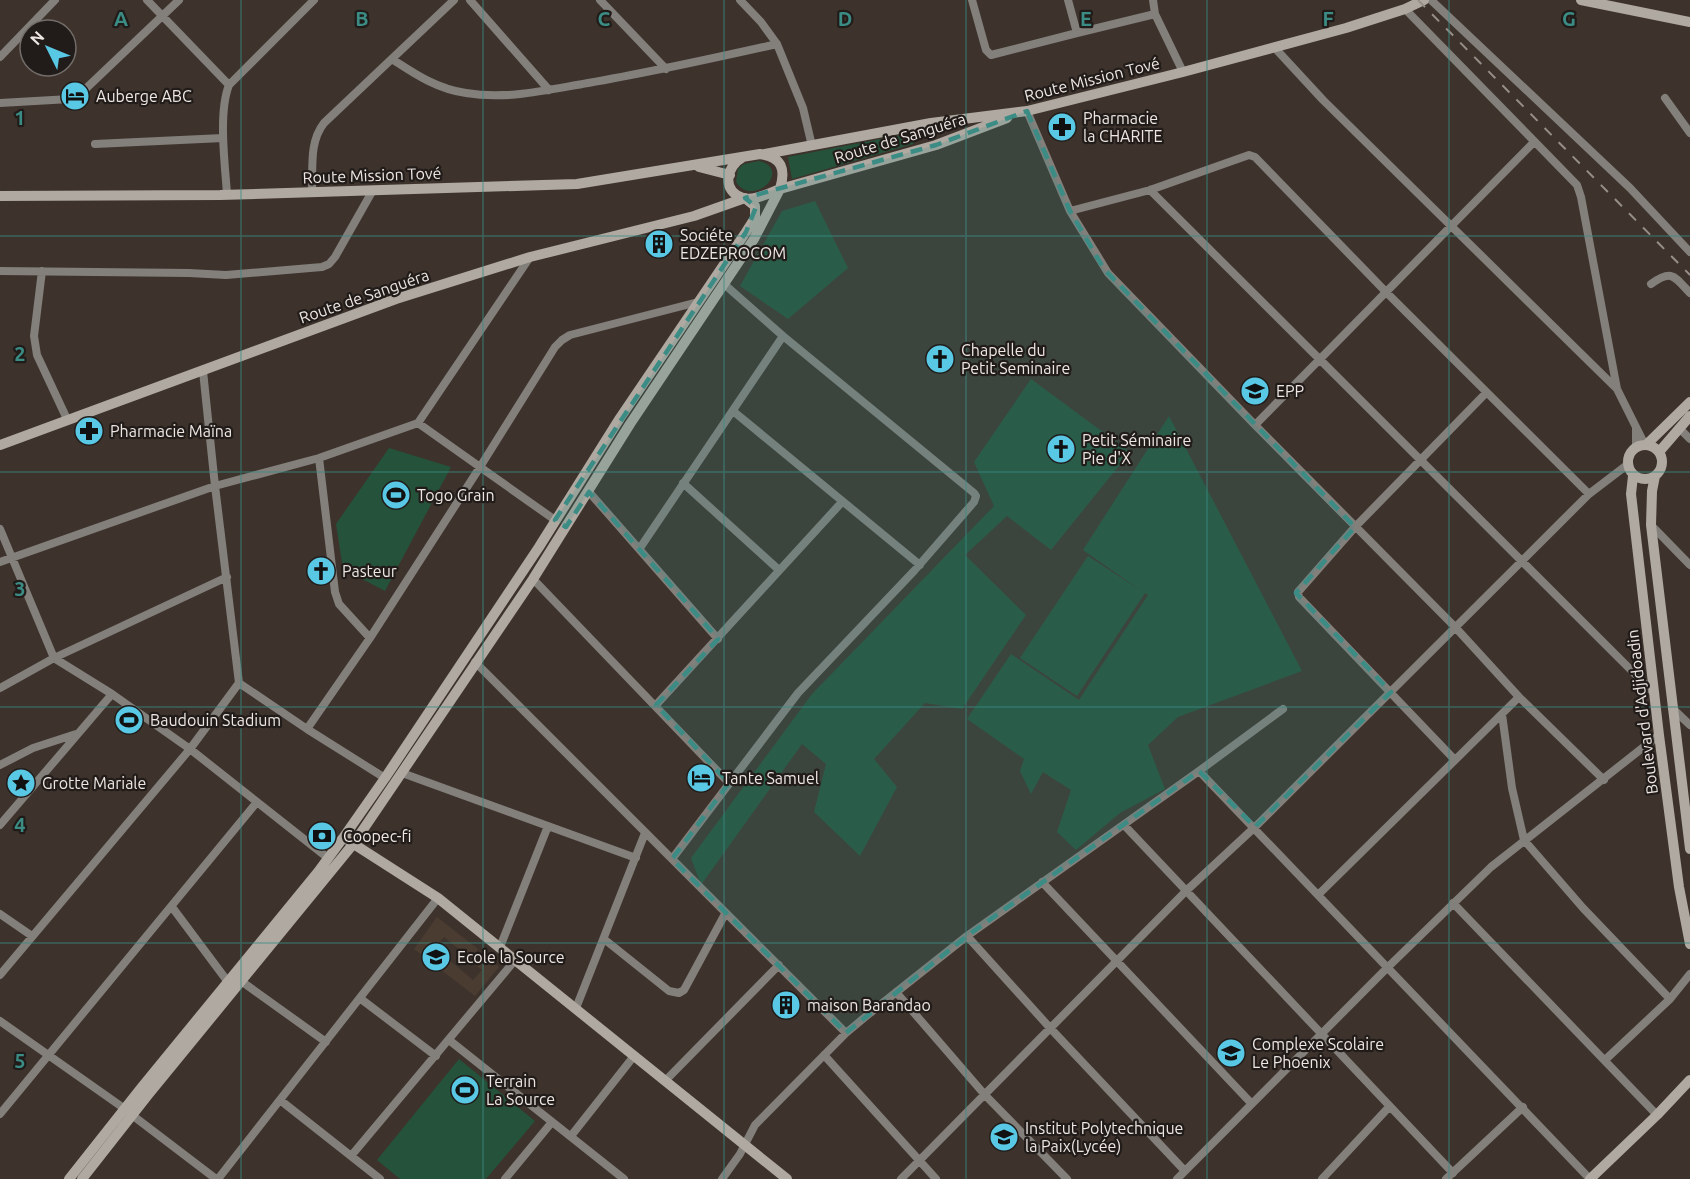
<svg xmlns="http://www.w3.org/2000/svg" width="1690" height="1179" font-family="Ubuntu,sans-serif">
<style>
.built{fill:#4b3c31}
.green{fill:#25523a}
.lines{fill:none;stroke-linecap:round;stroke-linejoin:round}
.street{stroke:#837f7b;stroke-width:8}
.secondary{stroke:#afa9a1;stroke-width:10}
.rail{stroke:#968e88;stroke-width:2;stroke-dasharray:10 10;stroke-linecap:butt}
.marked{fill:#3b8c85;fill-opacity:0.2;stroke:#3b8c85;stroke-width:4.5;stroke-dasharray:12 8;stroke-linejoin:round}
.grid{fill:none;stroke:#3b8c85;stroke-width:1.5;stroke-opacity:0.55}
.labels{text-anchor:middle;dominant-baseline:central;stroke-width:4.5;stroke-linejoin:round;paint-order:stroke}
.street-label{font-size:16px;fill:#ede6e2;stroke:#211c19}
.poi-label{font-size:16px;fill:#ede6e2;stroke:#211c19;text-anchor:start}
.grid-label{font-size:20px;text-anchor:middle;font-weight:bold;fill:#3b8c85;stroke:#211c19;stroke-width:4.5;stroke-linejoin:round;paint-order:stroke}
</style>
<rect width="100%" height="100%" fill="#3d332c"/>
<path class="built" d="M437,917L478,949L471,959L444,937L435,948L473,980L482,970L477,966L486,956L499,967L475,996L414,949Z"/>
<path class="green" d="M911,133H914L918,137L913,144L792,179L788,157Z
M759,161C793,169 753,209 736,182L738,169L744,164Z
M815,201L848,268L788,319L740,286L782,211Z
M1031,379L1130,452L1051,550L1007,516L965,555L1026,615L962,709L925,703L874,759L897,787L860,856L814,812L826,764L802,744L701,885L691,858L812,694L994,506L974,462Z
M1169,416L1302,671L1178,717L1148,745L1165,789L1120,813L1076,850L1057,832L1071,790L1043,772L1031,794L1020,771L1024,759L967,719L1011,654L1079,700L1148,595L1145,593L1077,696L1020,658L1088,556L1143,592L1083,550Z
M389,448L451,467L385,591L343,569L336,524Z
M459,1059L535,1121L486,1179H400L377,1160Z"/>
<g class="lines">
<path class="street" d="M147,0L229,85
M470,0L549,90
M600,0L666,69
M740,0L761,22L777,44L803,108L812,146
M972,0L986,50L991,55L1077,33
M1068,0L1077,33L1155,14
M1153,0L1155,14L1183,72
M1431,0L1630,188L1690,252
M1405,9L1577,185L1581,197L1617,389L1645,445
M1274,47L1323,100L1616,388
M0,57L55,0
M392,59C415,74 437,89 466,93C507,100 547,90 588,83C652,72 714,58 777,44
M1665,98L1690,133
M0,103L70,99L77,97L179,0
M1027,111L1070,211L1108,273L1255,425L1455,627L1519,697L1604,780
M95,144L223,138
M1150,190L1655,694
M312,191C313,168 309,142 324,123L454,0
M227,194C225,164 218,113 229,85L314,0
M1070,211L1150,190L1249,155L1255,157L1387,293L1589,494
M0,271L189,273L226,275L322,267L329,264L335,257L373,190
M42,271L34,336L37,355L67,419
M1651,284C1672,269 1674,276 1690,293
M733,411L920,565
M418,423L480,467L555,347L562,340L570,335L698,302
M1255,425L1533,143
M1679,428L1690,439
M1636,447V428
M319,458L335,592L339,604L370,638
M683,483L779,570
M589,492L718,639
M1651,525L1690,565
M0,529L54,658L112,694L190,749L328,858
M640,548L783,336
M0,562L215,486L319,458L418,423L530,257
M533,579L729,783
M475,662L846,1033
M239,683L307,729L385,778
M0,688L54,658L227,577
M656,705L842,502
M1672,708L1690,725
M1502,714L1512,788L1524,840L1583,908L1670,999
M307,729L370,638L480,467L555,520
M1454,759L1299,597L1298,592L1355,527L1486,393
M0,765L33,748L76,734
M1199,771L1283,709
M402,773L636,858
M0,825L112,694
M1124,825L1453,1173
M672,859L798,693L914,571L974,502L976,496L974,493L783,336L724,284
M1042,882L1251,1103
M1319,894L1519,697
M1453,903L1657,1115
M172,907L228,982
M0,914L32,936
M967,936L1051,1029L1185,1171
M604,939L669,991L679,993L684,990L725,914
M500,947L548,826
M0,975L190,749L239,683L215,486L203,371
M241,981L326,1042
M896,992L985,1095L1067,1179
M361,999L436,1056
M576,1008L645,833
M0,1021L125,1109
M449,1040L624,1179
M824,1055L936,1179
M1605,1060L1670,999L1690,974
M665,1081L779,965
M280,1100L351,1156L516,959
M0,1114L257,802
M132,1115L216,1179
M571,1136L634,1056
M351,1156L380,1179
M218,1179L438,898
M505,1179L552,1122
M722,1179L740,1154L755,1125L846,1033L870,1013L967,936L1199,771L1590,1179
M901,1179L1186,891L1255,827L1589,494L1627,465
M1177,1179L1387,968L1491,867L1659,735
M1322,1179L1389,1107
M1446,1179L1523,1107"/>
<path class="secondary" d="M1581,0L1690,22
M765,154L931,123L1027,111L1183,72L1346,28L1405,9L1424,0
M699,167L730,175L728,177
M780,189L936,145L1007,118
M0,196L220,195L577,184L760,154C782,157 786,169 780,189C769,193 754,201 743,198C721,191 726,166 743,157
M1628 462a17 17 0 1 1 34 0a17 17 0 1 1-34 0Z
M0,445L396,299L530,257L694,216L745,198
M1646,445L1690,402
M1659,452L1690,416
M1633,476L1631,494L1659,735L1679,887L1690,944
M1655,476L1652,491L1651,525L1690,849
M349,841L438,898L787,1179
M69,1179L141,1088L318,872L343,838L385,778L539,547L620,418L746,232L755,218V206L745,198
M82,1179L148,1095L354,843L533,579L630,424L754,239L780,189
M1590,1179L1657,1115L1690,1080"/>
<path class="rail" d="M1418,0L1690,275"/>
</g>
<path class="marked" d="M1027,111L1070,211L1104,269L1355,527L1296,593L1391,692L1255,827L1199,771L967,936L846,1033L672,859L729,783L656,705L718,639L589,492L566,527L555,520L746,232L756,207L745,198L936,145Z"/>
<path class="grid" d="M241,0V1179M483,0V1179M724,0V1179M966,0V1179M1207,0V1179M1449,0V1179M0,236H1690M0,472H1690M0,707H1690M0,943H1690"/>
<defs>
<g id="hotel-disc" transform="scale(1.5)"><circle r="9.5" fill="#59c8e4" stroke="#211c19"/><path d="M-6-4.5h1.5V1H6V5H4.5V3h-9V5H-6ZM-4 0a1.8 1.8 0 1 1 3.6 0ZM.5 0V-2.5h3Q6-2.5 6 0Z" fill="#111"/></g>
<g id="pharmacy-disc" transform="scale(1.5)"><circle r="9.5" fill="#59c8e4" stroke="#211c19"/><path d="M-2-6h4v4h4v4h-4v4h-4v-4h-4v-4h4Z" fill="#111"/></g>
<g id="building-disc" transform="scale(1.5)"><circle r="9.5" fill="#59c8e4" stroke="#211c19"/><path d="M-4-6H4V6H1V3H-1V6H-4ZM-2.5-4.3h1.7v1.8h-1.7ZM.8-4.3h1.7v1.8H.8ZM-2.5-1h1.7V.8h-1.7ZM.8-1h1.7V.8H.8Z" fill="#111"/></g>
<g id="church-disc" transform="scale(1.5)"><circle r="9.5" fill="#59c8e4" stroke="#211c19"/><path d="M-1.2-6h2.4v3.5h3.3v2.4h-3.3V6h-2.4V-.1h-3.3v-2.4h3.3Z" fill="#111"/></g>
<g id="school-disc" transform="scale(1.5)"><circle r="9.5" fill="#59c8e4" stroke="#211c19"/><path d="M0-5L7-2L0 1L-7-2ZM-4 1L0 2.5L4 1V4Q0 6-4 4Z" fill="#111"/></g>
<g id="stadium-disc" transform="scale(1.5)"><circle r="9.5" fill="#59c8e4" stroke="#211c19"/><path d="M0-5a6.5 5 0 1 0 0 10a6.5 5 0 1 0 0-10ZM-3.5-1.8h7v3.6h-7Z" fill="#111"/></g>
<g id="sight-disc" transform="scale(1.5)"><circle r="9.5" fill="#59c8e4" stroke="#211c19"/><path d="M0-6L1.8-2.2L6-1.7L2.9 1.2L3.7 5.4L0 3.3L-3.7 5.4L-2.9 1.2L-6-1.7L-1.8-2.2Z" fill="#111"/></g>
<g id="bank-disc" transform="scale(1.5)"><circle r="9.5" fill="#59c8e4" stroke="#211c19"/><path d="M-6-4H6V4H-6ZM0-2.3a2.3 2.3 0 1 0 0 4.6a2.3 2.3 0 1 0 0-4.6Z" fill="#111"/></g>
</defs>
<g fill-rule="evenodd">
<use href="#hotel-disc" x="75" y="96"/>
<use href="#pharmacy-disc" x="1062" y="127"/>
<use href="#building-disc" x="659" y="244"/>
<use href="#church-disc" x="940" y="359"/>
<use href="#school-disc" x="1255" y="391"/>
<use href="#pharmacy-disc" x="89" y="431"/>
<use href="#church-disc" x="1061" y="449"/>
<use href="#stadium-disc" x="396" y="495"/>
<use href="#church-disc" x="321" y="571"/>
<use href="#stadium-disc" x="129" y="720"/>
<use href="#hotel-disc" x="701" y="778"/>
<use href="#sight-disc" x="21" y="783"/>
<use href="#bank-disc" x="322" y="836"/>
<use href="#school-disc" x="436" y="957"/>
<use href="#building-disc" x="786" y="1005"/>
<use href="#school-disc" x="1231" y="1053"/>
<use href="#stadium-disc" x="465" y="1090"/>
<use href="#school-disc" x="1004" y="1137"/>
</g>
<g class="labels">
<g class="street-label">
<text transform="translate(1092 79) rotate(-14)">Route Mission Tové</text>
<text transform="translate(900 138) rotate(-17)">Route de Sanguéra</text>
<text transform="translate(372 175) rotate(-2)">Route Mission Tové</text>
<text transform="translate(364 296) rotate(-19)">Route de Sanguéra</text>
<text transform="translate(1642 712) rotate(-97)">Boulevard d'Adjidoadin</text>
</g>
<g class="poi-label">
<text x="96" y="96">Auberge ABC</text>
<text x="1083" y="118">Pharmacie<tspan x="1083" dy="18">la CHARITE</tspan></text>
<text x="680" y="235">Sociéte<tspan x="680" dy="18">EDZEPROCOM</tspan></text>
<text x="961" y="350">Chapelle du<tspan x="961" dy="18">Petit Seminaire</tspan></text>
<text x="1276" y="391">EPP</text>
<text x="110" y="431">Pharmacie Maïna</text>
<text x="1082" y="440">Petit Séminaire<tspan x="1082" dy="18">Pie d'X</tspan></text>
<text x="417" y="495">Togo Grain</text>
<text x="342" y="571">Pasteur</text>
<text x="150" y="720">Baudouin Stadium</text>
<text x="722" y="778">Tante Samuel</text>
<text x="42" y="783">Grotte Mariale</text>
<text x="343" y="836">Coopec-fi</text>
<text x="457" y="957">Ecole la Source</text>
<text x="807" y="1005">maison Barandao</text>
<text x="1252" y="1044">Complexe Scolaire<tspan x="1252" dy="18">Le Phoenix</tspan></text>
<text x="486" y="1081">Terrain<tspan x="486" dy="18">La Source</tspan></text>
<text x="1025" y="1128">Institut Polytechnique<tspan x="1025" dy="18">la Paix(Lycée)</tspan></text>
</g>
</g>
<g class="grid-label">
<text x="121" y="26">A</text>
<text x="362" y="26">B</text>
<text x="604" y="26">C</text>
<text x="845" y="26">D</text>
<text x="1086" y="26">E</text>
<text x="1328" y="26">F</text>
<text x="1569" y="26">G</text>
<text x="20" y="125">1</text>
<text x="20" y="361">2</text>
<text x="20" y="596">3</text>
<text x="20" y="832">4</text>
<text x="20" y="1068">5</text>
</g>
<g transform="translate(48 48) rotate(313)"><circle r="28" fill="#211c19" stroke="#736d69" stroke-width="1.5"/>
<path d="M0-4.5L10 22L0 15L-10 22Z" fill="#59c8e4"/>
<text y="-9" font-size="16" font-weight="bold" text-anchor="middle" fill="#ede6e2">N</text>
</g>
</svg>
